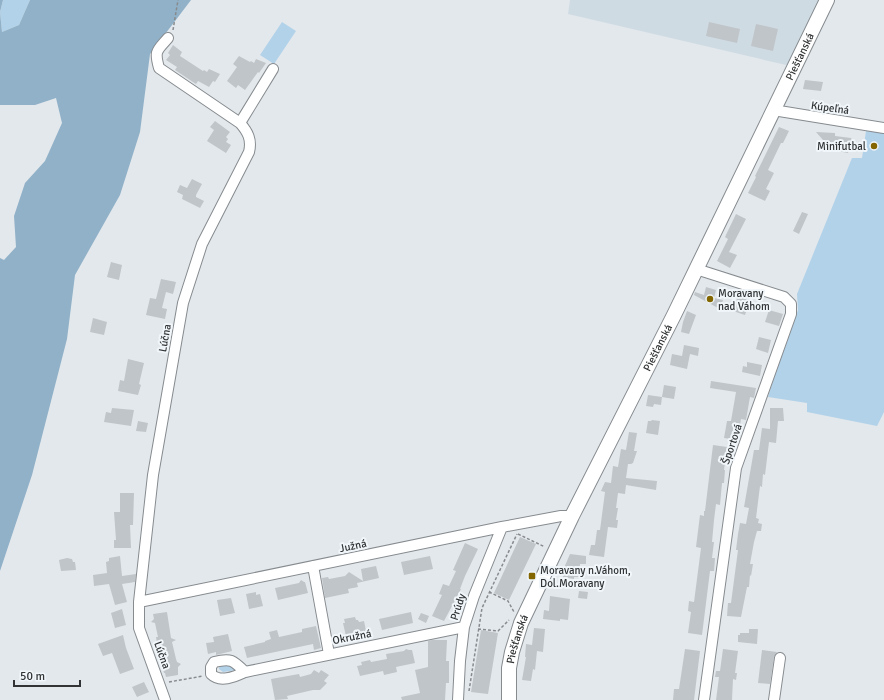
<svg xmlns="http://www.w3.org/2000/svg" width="884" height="700" font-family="Signika,sans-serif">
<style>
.built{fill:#cfdbe3}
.green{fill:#b2d2e9}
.forest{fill:#90b1c8}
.building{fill:#c0c5c9}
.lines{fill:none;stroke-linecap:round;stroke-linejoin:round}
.minor-casing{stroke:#868b8f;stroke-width:12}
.secondary-casing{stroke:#868b8f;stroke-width:16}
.path{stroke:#888b8e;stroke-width:1.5;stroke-dasharray:3 2;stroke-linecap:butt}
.minor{stroke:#fff;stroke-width:10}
.secondary{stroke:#fff;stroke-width:14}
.poi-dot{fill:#836600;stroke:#f0f6fa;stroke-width:1.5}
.labels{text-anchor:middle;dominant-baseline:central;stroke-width:4;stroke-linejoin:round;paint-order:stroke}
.street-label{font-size:11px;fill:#313334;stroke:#f0f6fa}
.poi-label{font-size:11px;fill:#313334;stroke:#f0f6fa;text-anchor:start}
</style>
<rect width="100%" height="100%" fill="#e3e8ec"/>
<path class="built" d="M570,0H835L804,60L786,65L568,14Z"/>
<path class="green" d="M3,0H30L19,25L2,32L0,12Z
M282,22L296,31L274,64L260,55Z
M866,131L884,133V412L877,426L807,412V403L768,397L779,362L798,310L797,294L852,158H862Z
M220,664L236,668V670L223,672L219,669Z"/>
<path class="forest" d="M0,0H3L0,12L2,32L19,25L30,0H191L150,54L140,132L120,195L75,275L67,339L32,475L0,571V258L4,260L16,247L14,216L25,183L45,161L62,123L56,98L35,105H0Z"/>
<path class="building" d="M709,22L740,29L737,43L706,36Z
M756,24L778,29L773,51L751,46Z
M173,45L182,52L180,56L203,71L204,70L207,72L209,69L220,74L215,82L213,81L209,87L198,81L196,84L175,70L177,67L166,60L170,55L168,53Z
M239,56L250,62L251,61L254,63L256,59L266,63L259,73L258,72L245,90L238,85L236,88L227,81L237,67L233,64Z
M805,80L823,82L821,91L803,89Z
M215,121L230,132L226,137L228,139L226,142L231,145L226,153L207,141L214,130L210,127Z
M779,127L789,131L783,143H781L768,170L774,173L766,189L770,191L765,201L748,193L756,177L755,176Z
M816,132L835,133V136L851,138L853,141L852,144L849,146L848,153L821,148L823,140Z
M192,179L202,184L196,195V197L204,201L200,208L182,199L183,195L177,192L180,185L187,188Z
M802,212L808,214L799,234L793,231Z
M736,214L746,219L729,252L737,255L730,268L717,261L728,239L725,237Z
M111,262L122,265L119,280L107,277Z
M161,279L176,282L173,294L166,292L162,308L167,309L165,319L146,315L150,298L156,299Z
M706,287L716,290L714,298L723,300L720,309L694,295L695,292L704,295Z
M738,296L750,300L745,315L733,311Z
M769,310L783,314L779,326L765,322Z
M687,311L696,315L689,334L681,332L683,322Z
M93,318L107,322L104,335L90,332Z
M759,337L771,340L768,353L756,349Z
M684,345L699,348L698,356L690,354L687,369L670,365L672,354L682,356Z
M128,359L144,363L139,384L141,385L138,395L118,391L120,380L124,381Z
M747,362L762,365L760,376L742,372L743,366L747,367Z
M711,381L756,388L754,398L750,397L746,420L741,419L738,440L724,438L727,421H731L736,392L710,388Z
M664,385L676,387L674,399L662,397Z
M648,395L662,397L661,405L654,404L653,407L646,406Z
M112,408L134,410L131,426L104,422L106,412L111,413Z
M770,408H783L784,421H778L776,443L769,442L765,475L763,474L762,487L760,486L756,518L759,519L758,523L762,524L761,531H757L754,542L750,564H753L751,576L750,575L749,587H747L741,617L727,616L728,603H731L738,550H736L738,534L740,523L746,524L749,508L744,507L754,450H759L762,428L770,429Z
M652,420L660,421L658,435L646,433L648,421H651Z
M138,421L148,423L146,432L136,431Z
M629,432L637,433L634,451H637L633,463L631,464H628L626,478L657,481L656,490L626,485L625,494L618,493L616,508H618L616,520H618L617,528L608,527L604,557L589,555L591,545H595L597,530H600L605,492L601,491L605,482L611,483L613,466L618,467L621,449L626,450Z
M713,445L727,447L724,470H725L724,483H722L720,505L716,504L714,520L712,542H714L712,558H715L714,571H710L702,635L688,633L691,612L688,611L689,601L694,602L701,548L696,547L700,515L704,516V511H705Z
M120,493H134L133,525H130L131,548H114V540H116L114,512H120Z
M520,537L536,544L509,600L494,593Z
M465,543L478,549L465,576L460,589H461L444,621L432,616L442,595L439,594L443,584L449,586L456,571L453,570Z
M570,554L586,556V564H580L579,577H574V579L563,577L564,568Z
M120,556L122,576L136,574L135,582L122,584L127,602L115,605L109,584L94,586L93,575L107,573L106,562L109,561V558Z
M430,556L433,569L404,575L401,562Z
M67,558L72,559L73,562H75L76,570L61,571L59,560Z
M376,566L379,578L357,583L358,587L348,589L349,593L325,598L322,578L328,577L329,579L345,576L349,572L363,581L361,569Z
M301,580L304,582H305L308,593L278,600L275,588L299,583Z
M579,591L588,592L587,599L578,598Z
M256,592V595L260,594L263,606L249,609L246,594Z
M550,596L570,599L568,620L560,619V621L543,619L544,610L549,611Z
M231,598L235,613L220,616L217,600Z
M122,609L126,625L115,628L111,613Z
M167,612L171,638L176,640L172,642L176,659L177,662L181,664L178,667V675L166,677L165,673H164L158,649L156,637H158L155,623L151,622L154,619L153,614Z
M411,612L413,623L382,630L379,619Z
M421,613L429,616L426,623L418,619Z
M355,617L356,620H358L359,622L364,621L366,631L351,635L347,641L343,623H345L344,619Z
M316,626L321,648L314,650L313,644L247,658L244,647L265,642V641L271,639L269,632L277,630L279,637L302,632V629Z
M534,628L545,629L543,652L537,651L535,670L533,669L531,681L522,680L526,657H525L526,644L532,645Z
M749,629H758L757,644L738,642V635H740V633H749Z
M481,630L498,633L488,694L471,692Z
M228,634L232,651L216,655V652L208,654L206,643L214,642L213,637Z
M123,635L126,648L134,669L120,674L112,653L103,656L98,644Z
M432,640H447L446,661H449V683H446L445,700H402L401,697L420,693L415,670L428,667V641Z
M406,649L409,650H412L415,663L396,667L397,672L384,675L383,671L360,676L357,666L362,665L361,662L370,660L371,662L387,659L386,654L404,651Z
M685,649L700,651L694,700H673L674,689H679Z
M723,649L738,651L735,673H737L736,680L733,679L732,700H716L719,677H715L716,671H720Z
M762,650L777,652L774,657L770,684L758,683Z
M314,670L319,673L321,670L329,675L324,681L327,683L320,690H313L287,696L288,699L275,700L271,679L299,674L300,677L311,674Z
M144,682L149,692L137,697L132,687Z"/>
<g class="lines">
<g class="minor-casing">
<path id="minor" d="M773,110L884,128
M240,123L273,69
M696,269L784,297L791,304V314L736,468L704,700
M313,566L329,654
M139,602L502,527L561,516H572
M245,672C234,677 220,683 211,674V667L214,662C231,658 233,660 245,672L464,627
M165,700L139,628V602L153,475L183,303L202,244L249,152C252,140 248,132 240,123L159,68C154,50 157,51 168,38
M458,700L460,661L464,627L474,596L502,527
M774,700L780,658"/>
</g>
<g class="secondary-casing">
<g id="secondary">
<path id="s1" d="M509,700V668L512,652L521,623L572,516L674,315L827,0"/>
</g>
</g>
<path class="path" d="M173,30L178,0
M518,534L545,547
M489,592L508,601L514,612
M478,629L498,631L509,620
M169,682L203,676
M469,691L482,608L517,534"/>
<use href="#minor" class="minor"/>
<use href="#secondary" class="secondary"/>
</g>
<g class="poi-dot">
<circle cx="874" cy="146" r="4"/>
<circle cx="710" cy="299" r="4"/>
<rect x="528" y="572" width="8" height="8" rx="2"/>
</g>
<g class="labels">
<g class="street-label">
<text stroke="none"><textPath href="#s1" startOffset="710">Piešťanská</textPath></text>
<text transform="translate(830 108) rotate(8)">Kúpeľná</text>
<text transform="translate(165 338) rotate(-80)">Lúčna</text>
<text stroke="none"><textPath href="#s1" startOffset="386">Piešťanská</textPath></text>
<text transform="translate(732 444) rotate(-71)">Športová</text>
<text transform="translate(353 546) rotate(-12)">Južná</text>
<text transform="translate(458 607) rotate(-72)">Prúdy</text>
<text transform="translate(352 637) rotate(-11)">Okružná</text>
<text stroke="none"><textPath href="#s1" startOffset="62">Piešťanská</textPath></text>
<text transform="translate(162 655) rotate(70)">Lúčna</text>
</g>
<g class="poi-label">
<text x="866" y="146" text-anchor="end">Minifutbal</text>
<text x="718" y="293">Moravany<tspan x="718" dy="13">nad Váhom</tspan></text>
<text x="540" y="570">Moravany n.Váhom,<tspan x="540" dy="13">Dol.Moravany</tspan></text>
</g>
</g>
<path d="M14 680v6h66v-6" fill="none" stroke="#313334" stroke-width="2"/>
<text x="20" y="680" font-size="12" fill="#313334" stroke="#f0f6fa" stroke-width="3" paint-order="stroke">50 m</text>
</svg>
